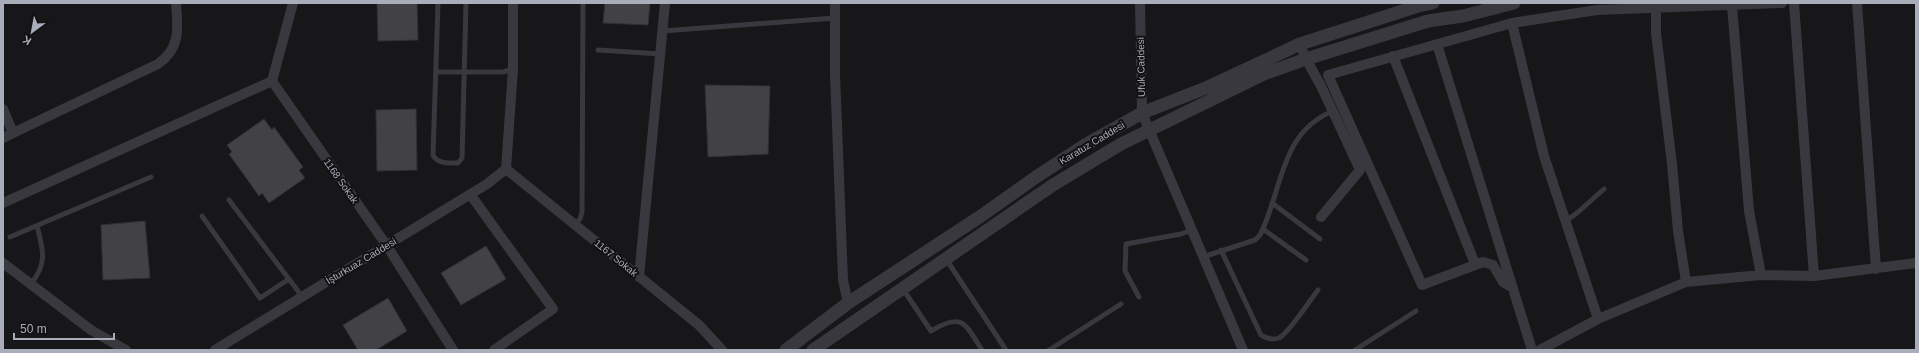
<svg xmlns="http://www.w3.org/2000/svg" width="1919" height="353" font-family="Helvetica,sans-serif">
<style>
.building{fill:#414146;stroke:#313135}
.lines{fill:none;stroke-linecap:round;stroke-linejoin:round}
.service{stroke:#38383e;stroke-width:5}
.minor{stroke:#38383e;stroke-width:10}
.tertiary{stroke:#38383e;stroke-width:13}
.labels{text-anchor:middle;dominant-baseline:central;stroke-width:4;stroke-linejoin:round;paint-order:stroke}
.street-label{font-size:10px;fill:#a9acb9;stroke:#121214}
</style>
<rect width="100%" height="100%" fill="#171719"/>
<path class="building" d="M377,3H417L418,40L378,41Z
M605,3H650L648,25L603,23Z
M705,85L770,86L768,154L708,157Z
M416,109L417,170L377,171L376,110Z
M264,119L272,130L274,127L303,167L299,170L305,178L269,203L262,193L259,196L229,154L232,152L227,145Z
M145,221L150,278L103,280L101,225Z
M486,246L506,279L461,305L441,273Z
M388,298L407,331L376,350H358L343,325Z"/>
<g class="lines">
<path class="service" d="M438,3L433,155C437,164 449,163 458,163L462,158L466,3
M663,31L835,18
M598,50L661,54
M436,72H503L513,69
M229,200L298,291L301,297
M1272,203L1320,239
M202,216L260,298L289,279
M1566,221L1577,213L1604,189
M575,225L580,219L582,212L583,3
M1263,229L1306,260
M10,237L151,177
M1221,250L1261,335C1267,339 1273,340 1279,338C1289,333 1310,300 1318,290
M1203,257L1255,240L1260,235C1283,190 1279,133 1333,111
M946,259L1006,350
M31,284C48,262 43,250 37,226
M903,289L931,331C962,312 965,323 982,350
M1139,297L1125,271L1126,244L1181,234L1191,230
M1049,350L1121,304
M1355,350L1416,311"/>
<path class="minor" d="M293,3L272,81L387,246L453,350
M835,3V74L843,280L848,303
M1140,3L1142,113L1243,350
M1794,3L1814,276
M1857,3L1876,269
M1656,4V33L1672,164L1678,231L1686,282
M1732,6L1749,211L1761,275
M1512,23L1544,156L1598,319
M1300,44L1306,59L1321,86L1360,170L1321,217
M1437,44L1532,350
M1393,56L1475,264
M3,109L13,133L158,64C181,48 178,28 176,3
M3,138L13,133
M506,169L699,325L722,350
M506,169L513,69V3
M470,194L553,309L494,350
M3,203L272,81
M3,263L91,330L126,350
M639,277L665,3
M1513,288L1503,282L1493,265L1483,262L1422,285L1328,75L1512,23L1597,10L1782,3
M215,350L487,184L506,169
M1540,350L1598,319L1686,282L1761,275L1814,276L1916,263"/>
<path class="tertiary" d="M786,350L848,303L981,216L1036,177L1085,145L1142,113L1208,87L1300,44L1418,6L1433,3
M813,350L1053,185L1121,144L1264,74L1306,59L1428,21L1463,16L1514,3"/>
</g>
<g class="labels">
<g class="street-label">
<text transform="translate(1141 67) rotate(-91)">Ufuk Caddesi</text>
<text transform="translate(1092 143) rotate(-31)">Karatuz Caddesi</text>
<text transform="translate(341 181) rotate(55)">1168 Sokak</text>
<text transform="translate(616 258) rotate(39)">1167 Sokak</text>
<text transform="translate(361 261) rotate(-31)">İşturkuaz Caddesi</text>
</g>
</g>
<rect width="1919" height="353" fill="none" stroke="#a9acb9" stroke-width="8"/>
<g transform="translate(32 32) rotate(212)" stroke="#121214" stroke-width="3" paint-order="stroke">
<path d="M0-3L7 15L0 10L-7 15Z" fill="#a9acb9"/>
<text y="-6" font-size="11" font-weight="bold" text-anchor="middle" fill="#a9acb9">K</text>
</g>
<path d="M14 333v6h100v-6" fill="none" stroke="#a9acb9" stroke-width="2"/>
<text x="20" y="333" font-size="12" fill="#a9acb9" stroke="#121214" stroke-width="3" paint-order="stroke">50 m</text>
</svg>
